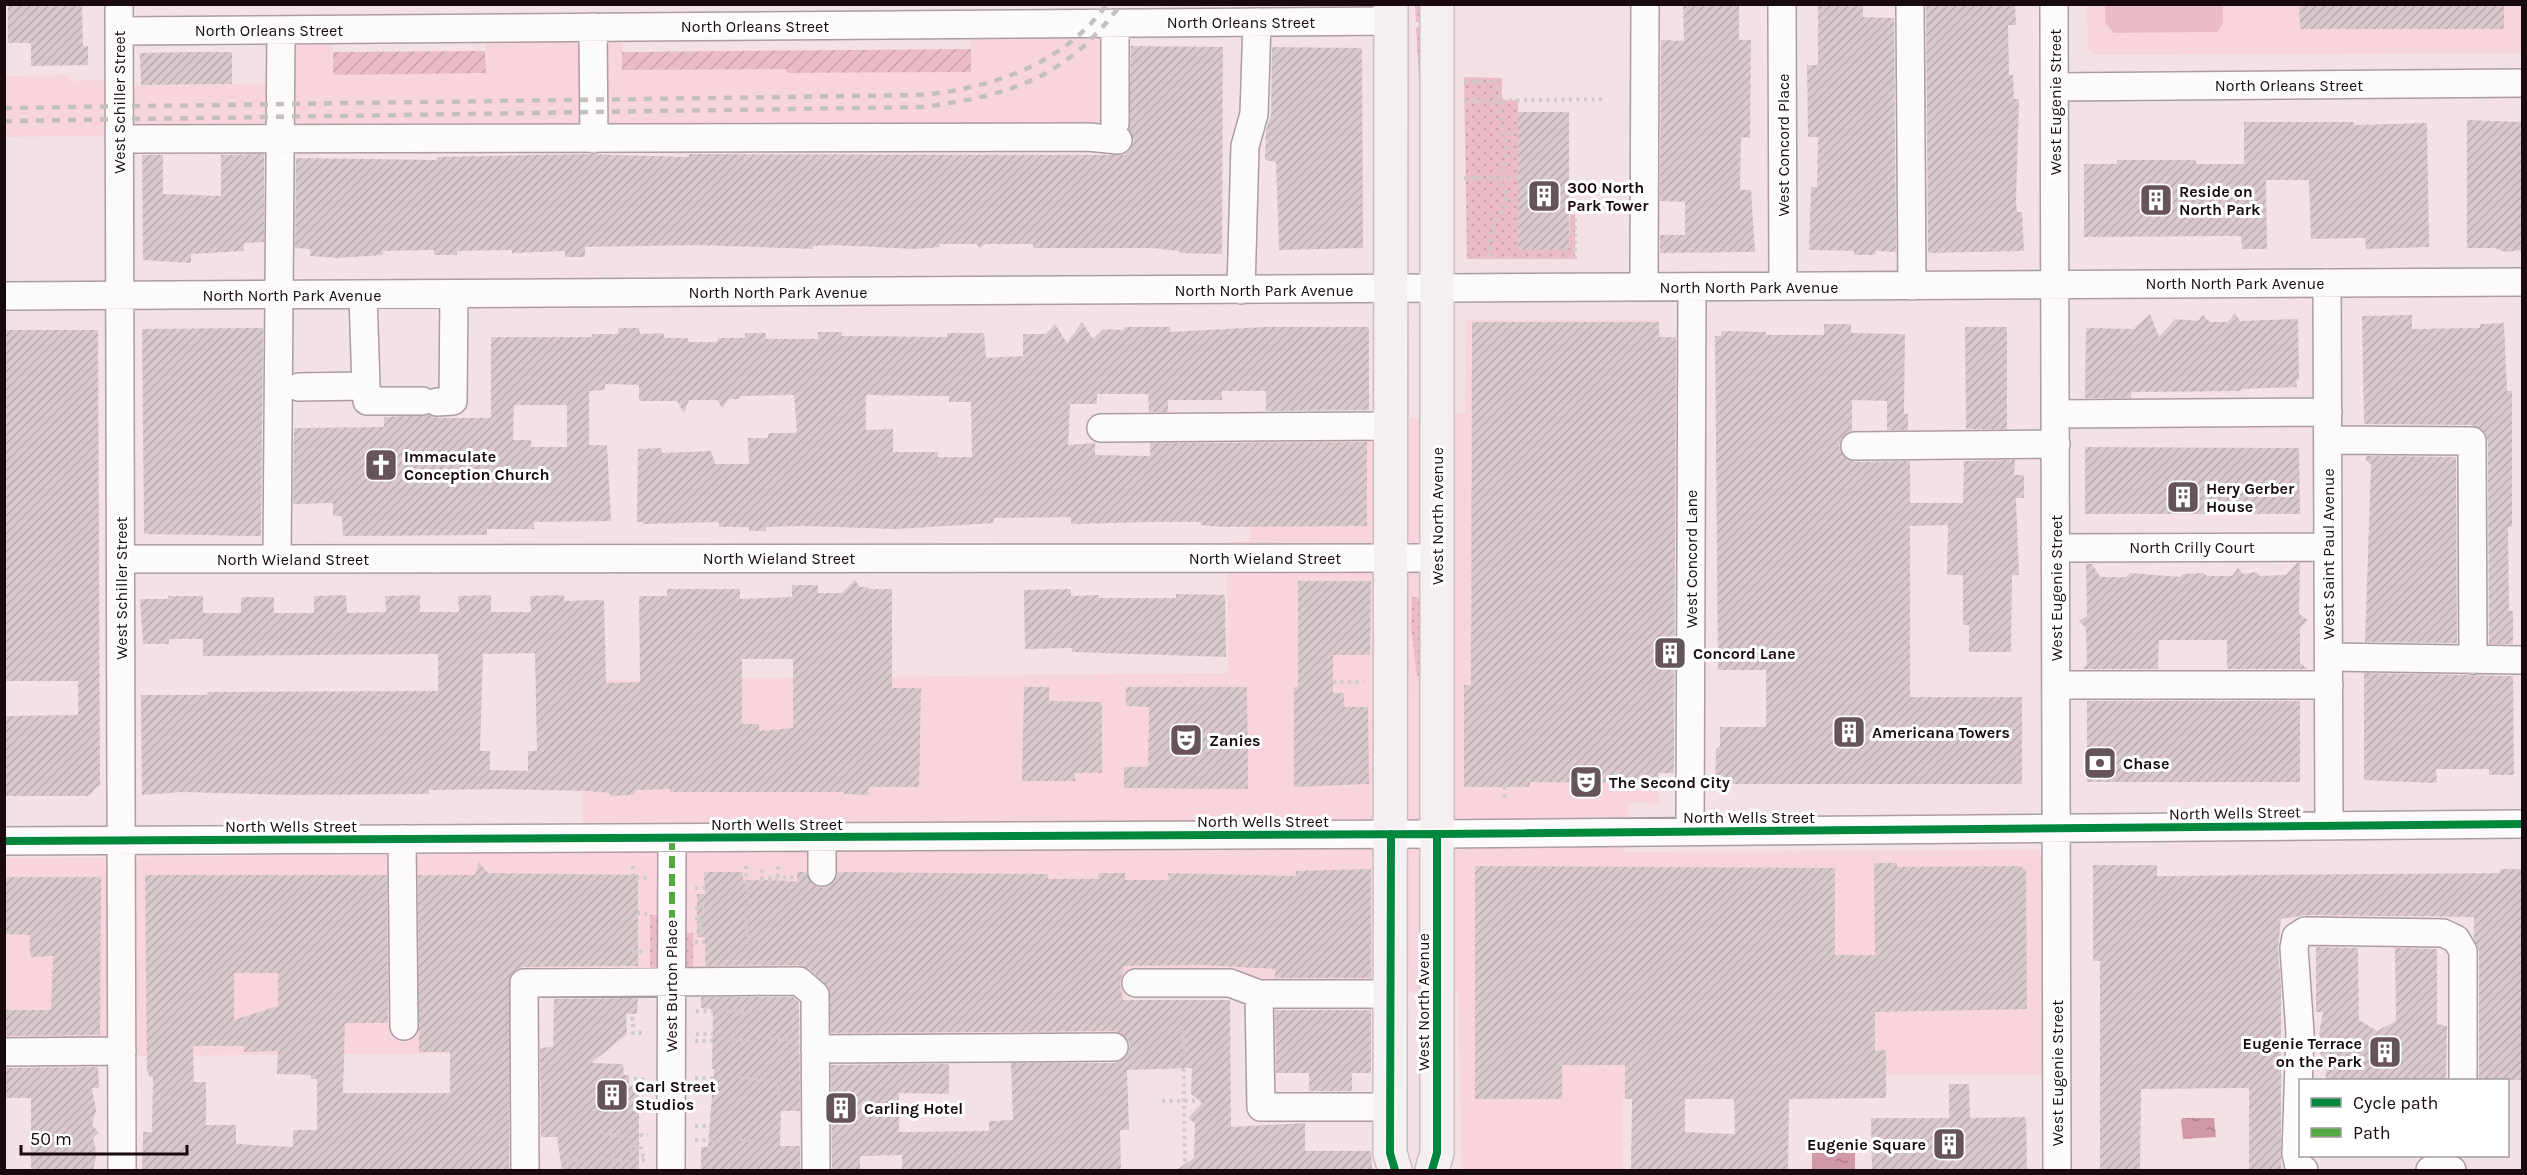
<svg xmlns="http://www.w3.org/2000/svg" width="2527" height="1175" font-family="Karla,sans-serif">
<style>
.built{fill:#f8d5dd}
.grass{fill:url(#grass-dots)}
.garden{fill:url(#garden-furrows)}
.pitch{fill:#ebbcc8}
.water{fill:url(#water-ripples)}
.building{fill:url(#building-hatch);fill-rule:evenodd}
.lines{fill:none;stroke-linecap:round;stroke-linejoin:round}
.minor-casing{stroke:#ac9da0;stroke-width:30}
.major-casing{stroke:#c8bfc1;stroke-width:36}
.path{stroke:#cfcacc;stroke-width:4;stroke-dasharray:3 4.5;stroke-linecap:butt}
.minor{stroke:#fdfafb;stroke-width:27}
.major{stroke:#f6eff1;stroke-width:33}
.rail{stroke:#c4c0c0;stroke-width:4.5;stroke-dasharray:8 8;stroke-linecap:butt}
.quiet{stroke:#52a841;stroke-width:6;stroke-dasharray:12 6;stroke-linecap:butt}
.cycleway-casing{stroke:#fff;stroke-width:11}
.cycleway{stroke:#00873e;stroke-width:8}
.labels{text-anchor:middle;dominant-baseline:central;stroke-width:6;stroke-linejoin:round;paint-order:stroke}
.street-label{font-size:16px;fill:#180a0e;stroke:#fff}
.poi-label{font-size:16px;font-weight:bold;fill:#180a0e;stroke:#fff;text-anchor:start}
</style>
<defs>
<pattern id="grass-dots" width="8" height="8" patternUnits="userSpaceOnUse" patternTransform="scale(1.5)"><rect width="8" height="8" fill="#ebbcc8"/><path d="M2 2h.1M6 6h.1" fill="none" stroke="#c9a0ab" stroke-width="1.8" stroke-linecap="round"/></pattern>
<pattern id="garden-furrows" width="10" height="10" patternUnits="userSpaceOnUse" patternTransform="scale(1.5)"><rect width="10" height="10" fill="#ebbcc8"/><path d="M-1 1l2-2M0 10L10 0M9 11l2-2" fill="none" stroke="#c9a0ab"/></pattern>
<pattern id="water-ripples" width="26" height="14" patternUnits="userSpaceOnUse" patternTransform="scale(1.5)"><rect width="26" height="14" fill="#d198a8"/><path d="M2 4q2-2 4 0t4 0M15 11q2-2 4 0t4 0" fill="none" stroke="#a97a87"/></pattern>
<pattern id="building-hatch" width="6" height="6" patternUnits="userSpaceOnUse" patternTransform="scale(1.5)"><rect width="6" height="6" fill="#d9c9cd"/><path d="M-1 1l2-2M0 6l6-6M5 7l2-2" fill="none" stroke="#baabaf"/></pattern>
</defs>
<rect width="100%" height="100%" fill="#f3e1e5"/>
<path class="built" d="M2087,5H2522V53L2095,55L2088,49Z
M971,37L1104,38V131L134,134V86L285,83L286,40L332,41L333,75L485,73L486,39L623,38V70L787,69V73L970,72Z
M68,75L69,81L105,80V136L5,137V76Z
M1466,320H1660L1659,804L1629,802L1624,852L2038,850L2044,861L2045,1075H1886V1098L1623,1099V1170H1462L1458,992L1127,995L1124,1048L810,1056L812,996L796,985L517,981L519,1053L5,1057L4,858L582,853L586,680L1228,673L1227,542L1250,541V422H1381L1465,413Z"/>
<path class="grass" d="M1415,5H1425V99H1420L1416,28L1419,27V22H1416Z
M1464,77L1502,78V100H1518V250H1569L1570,215L1575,214V259H1467Z
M1412,597H1423L1422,676H1417L1411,625Z
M650,915H665V968H650Z
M677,933H693V967H677Z"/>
<path class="garden" d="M971,49V72L787,73L786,69L622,70V52Z
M485,51L486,73L333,75V52Z"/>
<path class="pitch" d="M2105,5H2223V23L2218,32L2114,33L2105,22Z"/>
<path class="water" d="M2183,1118H2214L2216,1137L2183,1139L2181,1120Z
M1855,1148V1170H1812V1149Z"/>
<path class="building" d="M8,4H82L83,46H88V65L31,66V43H8Z
M1683,4H1739V40H1751L1750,138L1741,137L1740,190H1751L1755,252L1660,253V235H1685V202L1660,201L1661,40L1684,41Z
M1818,4H1863V17L1894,18L1896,252L1876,251L1875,255H1854V251L1809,250L1811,187H1817L1818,137H1808L1807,65H1818Z
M2015,4L2016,25H2008L2009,75H2013L2014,99H2019L2016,202L2017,212H2022L2024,251L1928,253L1926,5Z
M2299,4H2504V29H2300Z
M1131,46L1223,47L1222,254L1179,253L1180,251L1151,248H1033V244H985L980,248L976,244H939V247L916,249L831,245L813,246V249L697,245L585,247V257H565V251L512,253V250L457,251V255H434V250L383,251V255L336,258L310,256V249L295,248L296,158L437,160V157L583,154L689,157V154L1124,155L1130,150L1134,141L1129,129Z
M1272,47L1362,48L1363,248L1279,250L1276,162L1265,160L1266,130L1271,116Z
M195,52H232V84L141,85L140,53Z
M1518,112H1569V250H1518Z
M2467,120L2523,122V250L2505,252L2495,248H2467Z
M2244,122H2354V125L2427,123L2429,247L2366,249L2365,238L2311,239L2309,180H2266L2267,249H2242L2241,236L2084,237V164H2117V160H2196V164H2244Z
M264,154V242L244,243V251L191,254V263L143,260L142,155H163V194L221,196V155Z
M2235,313L2240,321L2298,319L2299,380H2296L2297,387L2241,389V391L2131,392V398H2085L2086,328L2133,329L2150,314L2159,337L2175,319L2198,321L2203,315L2210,322H2228Z
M2412,315V329L2480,328V324L2504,323L2507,391H2512V527H2508L2509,611H2513V644H2489L2488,441L2485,433L2472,425L2364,424L2362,316Z
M1082,322L1093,339L1103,329L1124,330V327H1170V332L1264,327H1369V410L1266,411V391H1222V400H1168V412H1149L1148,394H1097V404H1070L1068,445L1095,443V455L1150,456V443L1367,442V526L1223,527L1201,525V522H1150L1071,524V517L994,518V523L896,529L803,526L766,527V531H749V527H719V522L643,524V522H637L638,449L662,448V453L711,451L715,464H749L748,438H768V433H795L797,431L794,395L740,396V399H729L722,408L717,400H689L684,413L677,401H639V385L605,384V390L589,391V445H607L611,521L534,522V529H487V535L343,536L342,516H333V503L293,504L294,428L384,427V417L429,415L438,418H491V337H592V334H618V328H639L640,334L664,333V338H687L689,342H716L719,338H745V333H766V339H818V332H842V336L947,337V333H984L986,358L1023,356V334H1046L1055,324L1067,343ZM866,395L949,396V402H971L972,457H938V452H893V429L866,430ZM514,405H567V447H531V440H513Z
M1472,322H1659V337H1676L1674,773H1658V783L1530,782V787H1464V685H1471Z
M1824,324H1851V333L1905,334L1904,414H1908V430H1887V401L1852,400V431L1842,438L1839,446L1847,459L1855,462L1910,461V503H1963L1964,461L2015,460L2014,475H2024V498H2016L2019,575H2012L2011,652H1969V625H1963V575H1947L1948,525L1910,526V697H2022V784H1715L1716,750L1720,746V727H1766V670H1718L1715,336H1721V331L1766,332V335H1824Z
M1965,327H2007V429H1966Z
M263,328L261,536L144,534L142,329Z
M4,330H98L100,784L88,796H4V716L78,715V681H4Z
M2085,447L2299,448L2300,514H2085Z
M2366,456L2456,457L2457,643L2365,642L2371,464L2366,461Z
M2297,563H2300L2299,614L2308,620L2300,628V663L2308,669H2227V640H2159L2158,669H2083L2087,664L2086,628L2079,621L2087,616L2086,564H2092L2100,577H2126L2130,573L2180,577L2183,574L2203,573L2207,576H2232L2238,568L2243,574L2256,572L2260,576L2286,575Z
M855,580L860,587H868V589H892V688H921L919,787H869L868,795L844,794V792H670V789L637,790L633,795L610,796V793L590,791L494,789L429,790V794L293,795L182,792L142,795L141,695H207L208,692L438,691V654L203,656V639H169V644H143L140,599H169L168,596H203V613H241V597H274V613H314V596L346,595L347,613L386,612L385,596L420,595V612H459L458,596L491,595V612H531L530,596L564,595V601L604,600L606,683L640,682L639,596H667V589H740V599L792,597V585H818V593H842ZM535,653L537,751H528V771L490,770V751H480L483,654ZM742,659H793V728L759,731V724H742Z
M1298,581H1371L1370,655H1333V693H1344V707H1368L1369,784L1294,787V687H1298Z
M1071,589V596L1099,595V598H1176V594L1225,595L1226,657L1072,652V648L1025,649L1024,590Z
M2364,673L2513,676L2514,775H2489V769H2436L2437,782L2434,783L2364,780Z
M1024,687H1049V701L1102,702V773H1075V781H1022Z
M1126,687H1247L1248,789L1124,788V767H1148L1149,707L1126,706Z
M2087,701H2300V782H2087Z
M479,862L488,873L638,875V966L524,967L516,970L510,976L509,1170H142L143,1132H152L153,1077H150L147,1070L145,875H387L388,1023H345L343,1093H450V1052H419L418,875H475ZM234,973H278V1006L234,1020ZM193,1046H244V1052L278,1051L277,1074L311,1075V1079H317V1130H293V1147L236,1144V1125H206V1082H194Z
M1874,863H1897V867L2019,866L2026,870L2027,1009L1875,1012V1051L1886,1050V1098L1789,1099L1788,1170H1631L1632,1099H1625V1065H1562V1099H1475V866L1835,868V955H1875ZM1685,1099H1734L1735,1134L1685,1132Z
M2093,865H2157V876L2500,873V869H2523V1080H2479V951L2474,939V917L2305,915L2281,919L2278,949L2281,985V1170H2249V1088L2141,1089L2140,1170H2100V961H2093Z
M1371,869V978H1275V969L1200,965L1124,966L1120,984L1123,1000H1230L1231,1127L1305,1123V1151H1371L1372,1170H1176L1194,1158L1195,1123L1188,1118L1202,1103L1191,1094L1192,1068L1127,1070L1129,1130H1120L1121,1170H902V1155L860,1156V1170H832L831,1065L949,1064V1094L899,1093V1132L989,1131V1121L1013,1120L1011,1063H1115L1127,1055L1130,1047L1128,1040L1122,1034L1114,1031L831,1033L829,989L809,969L799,965L705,966V937H697V894H705L704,872H743V880L797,881V872H806L814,885L823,888L835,880L838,872L1048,874V879H1098L1099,873H1125V880H1169L1168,873L1296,876V871Z
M4,877H101L100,1035L4,1036V1010H51L53,956L30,957V935L4,934Z
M2316,947L2358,948L2359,1020L2377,1031L2396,1021L2395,948L2437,949V1024L2447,1026L2446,1080H2326V1064L2320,1053L2321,1038L2319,1034L2323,1012H2316Z
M701,997H793L799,1002L800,1111H781L780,1146H800V1170H701V1147H708L714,1069H712L713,1009L701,1008Z
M638,998L637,1014H626L627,1034L591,1063L623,1064L624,1075H629V1086H639V1170H562L557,1137H541L540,1048L553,1047L554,999Z
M1275,1010H1371V1073H1352V1091H1309V1073H1276Z
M98,1067L99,1088H92L96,1110L92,1125L99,1133L93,1138L97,1154L93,1170H31V1098H4V1068Z
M1949,1084H1969L1970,1118L2026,1117L2027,1170H1872L1871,1118H1949Z"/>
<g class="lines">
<g class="minor-casing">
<path id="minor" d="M119,4L122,1170
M1782,4L1783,286
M1910,4L1912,286
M2054,4L2057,1170
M593,27L594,139
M119,31L1391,21
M2055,87L2522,83
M1115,123V23
M119,139L1088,137L1118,140
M2327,283L2329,825
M1644,287L1645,4
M1241,290L1245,146L1254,114L1257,22
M4,296L2522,282
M366,386L367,401H422
M299,387L366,386L363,295
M437,402L453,401L454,294
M2056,414L2328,412
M1101,428L1392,426
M2328,440L2472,441L2473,660
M1855,446L2056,444
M2055,548L2328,547
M121,559L1437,558
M277,559L281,30
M2329,657L2522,660
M2056,685H2329
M1690,831L1692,287
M822,837V872
M402,839L404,1026
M4,841L1437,834L2522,824
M1136,983H1230L1259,994H1390
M1259,994L1261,1107H1390
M815,1049L1114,1047
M4,1052L122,1051
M525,1170L524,983L799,981L815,995L816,1170
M671,1170L672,838
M2304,1170L2299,1167L2296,1154L2300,1033L2294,948L2296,937L2305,931L2443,933L2456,939L2463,951V1080
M2430,1170H2452"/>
</g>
<g class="major-casing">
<path id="major" d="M1391,4L1390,1153L1395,1170
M1432,1170L1437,1153V4"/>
</g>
<path class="path" d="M1464,82H1496L1497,87L1506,149L1501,183C1515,202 1498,212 1492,230C1489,240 1489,249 1490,259
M1464,101L1604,99
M1503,134L1518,133
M1464,178H1518
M1575,259V214
M1333,682H1364
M1504,797L1505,787
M633,866V878H648
M746,866L747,960
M778,877V866
M762,880V866
M770,880V878L794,877V882
M695,888H704
M695,908H704
M637,913L647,914
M695,918H701L700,932H704
M695,942H705
M632,951L647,952
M696,1011L771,1012
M623,1018L633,1019V1033H647
M1183,1031L1185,1170
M696,1034H712
M695,1041L793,1039
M695,1078L779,1079V1100
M634,1079L648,1080
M1162,1101H1195
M695,1126H708
M595,1135H648
M695,1140L740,1141L761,1138
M951,1150L952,1170
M630,1152H633L636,1146H641L643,1156H648
M567,1160H648"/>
<use href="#minor" class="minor"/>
<use href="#major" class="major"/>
<path class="rail" d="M4,108L921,95C992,88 1063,65 1107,4
M4,121L922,107C1009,96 1067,78 1121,4"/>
<path class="quiet" d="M672,838V1016"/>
<g class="cycleway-casing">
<path id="cycleway" d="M1391,834L1390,1153L1395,1170
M4,841L1437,834L2522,824
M1432,1170L1437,1153V834"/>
</g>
<use href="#cycleway" class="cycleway"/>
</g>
<defs>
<g id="building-square" transform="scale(1.725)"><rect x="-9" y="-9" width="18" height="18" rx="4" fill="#655559" stroke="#fff"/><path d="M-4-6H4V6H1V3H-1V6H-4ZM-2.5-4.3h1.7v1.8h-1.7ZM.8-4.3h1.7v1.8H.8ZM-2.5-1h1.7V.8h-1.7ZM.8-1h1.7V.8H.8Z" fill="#fff"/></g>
<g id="church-square" transform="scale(1.725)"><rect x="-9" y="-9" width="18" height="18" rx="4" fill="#655559" stroke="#fff"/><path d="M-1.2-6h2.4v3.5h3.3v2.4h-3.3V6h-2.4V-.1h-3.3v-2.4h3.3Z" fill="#fff"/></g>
<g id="theatre-square" transform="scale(1.725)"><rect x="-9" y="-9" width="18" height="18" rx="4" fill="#655559" stroke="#fff"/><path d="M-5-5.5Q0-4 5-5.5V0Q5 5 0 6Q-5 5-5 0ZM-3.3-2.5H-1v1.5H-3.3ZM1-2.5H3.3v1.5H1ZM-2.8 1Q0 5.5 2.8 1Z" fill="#fff"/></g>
<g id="bank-square" transform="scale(1.725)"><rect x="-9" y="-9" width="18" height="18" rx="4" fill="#655559" stroke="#fff"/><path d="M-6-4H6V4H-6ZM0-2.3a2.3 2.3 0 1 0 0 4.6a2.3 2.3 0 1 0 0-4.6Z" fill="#fff"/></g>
</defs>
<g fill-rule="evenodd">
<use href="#building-square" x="1544" y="196"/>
<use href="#building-square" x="2156" y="200"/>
<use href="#church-square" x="381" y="465"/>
<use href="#building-square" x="2183" y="497"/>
<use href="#building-square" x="1670" y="653"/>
<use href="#building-square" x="1849" y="732"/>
<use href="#theatre-square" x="1186" y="740"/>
<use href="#bank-square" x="2100" y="763"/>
<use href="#theatre-square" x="1586" y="782"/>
<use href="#building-square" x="2385" y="1052"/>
<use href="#building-square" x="612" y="1095"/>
<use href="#building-square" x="841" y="1108"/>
<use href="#building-square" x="1949" y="1144"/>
</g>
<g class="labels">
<g class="street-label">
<text x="1241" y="22">North Orleans Street</text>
<text x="755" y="26">North Orleans Street</text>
<text x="269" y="30">North Orleans Street</text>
<text x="2289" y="85">North Orleans Street</text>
<text transform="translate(119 102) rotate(-90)">West Schiller Street</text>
<text transform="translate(2055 102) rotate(-90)">West Eugenie Street</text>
<text transform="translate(1783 145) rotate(-90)">West Concord Place</text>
<text x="2235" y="283">North North Park Avenue</text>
<text x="1749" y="287">North North Park Avenue</text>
<text x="1264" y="290">North North Park Avenue</text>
<text x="778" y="292">North North Park Avenue</text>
<text x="292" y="295">North North Park Avenue</text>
<text transform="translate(1437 516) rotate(-90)">West North Avenue</text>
<text x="2192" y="547">North Crilly Court</text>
<text transform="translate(2328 554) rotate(-90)">West Saint Paul Avenue</text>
<text x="779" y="558">North Wieland Street</text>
<text x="1265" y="558">North Wieland Street</text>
<text x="293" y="559">North Wieland Street</text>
<text transform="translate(1691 559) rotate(-90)">West Concord Lane</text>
<text transform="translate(121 588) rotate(-90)">West Schiller Street</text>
<text transform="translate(2056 588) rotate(-90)">West Eugenie Street</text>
<text transform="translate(2235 813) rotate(-1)">North Wells Street</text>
<text x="1749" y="817">North Wells Street</text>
<text x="1263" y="821">North Wells Street</text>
<text x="777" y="824">North Wells Street</text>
<text x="291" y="826">North Wells Street</text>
<text transform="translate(671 986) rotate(-90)">West Burton Place</text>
<text transform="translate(1423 1002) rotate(-90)">West North Avenue</text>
<text transform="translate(2057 1073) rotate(-90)">West Eugenie Street</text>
</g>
<g class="poi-label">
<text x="1567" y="187">300 North<tspan x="1567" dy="18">Park Tower</tspan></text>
<text x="2179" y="191">Reside on<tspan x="2179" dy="18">North Park</tspan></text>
<text x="404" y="456">Immaculate<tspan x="404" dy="18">Conception Church</tspan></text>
<text x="2206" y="488">Hery Gerber<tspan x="2206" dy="18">House</tspan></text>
<text x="1693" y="653">Concord Lane</text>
<text x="1872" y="732">Americana Towers</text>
<text x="1209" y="740">Zanies</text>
<text x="2123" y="763">Chase</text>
<text x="1609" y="782">The Second City</text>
<text x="2362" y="1043" text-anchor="end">Eugenie Terrace<tspan x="2362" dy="18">on the Park</tspan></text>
<text x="635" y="1086">Carl Street<tspan x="635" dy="18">Studios</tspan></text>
<text x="864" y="1108">Carling Hotel</text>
<text x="1926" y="1144" text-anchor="end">Eugenie Square</text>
</g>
</g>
<rect width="2527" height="1175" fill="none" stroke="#180a0e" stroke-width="12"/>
<rect x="2299" y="1079" width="210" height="78" fill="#ffffff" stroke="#a39d9f" stroke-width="1.5"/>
<rect x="2311" y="1098" width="30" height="9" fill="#00873e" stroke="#a39d9f" stroke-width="1.5"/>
<text x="2353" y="1109" font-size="18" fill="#180a0e">Cycle path</text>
<rect x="2311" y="1128" width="30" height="9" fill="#52a841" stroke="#a39d9f" stroke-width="1.5"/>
<text x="2353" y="1139" font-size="18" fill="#180a0e">Path</text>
<path d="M21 1145v9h166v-9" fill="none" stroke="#180a0e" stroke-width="3"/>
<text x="30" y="1145" font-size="18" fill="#180a0e" stroke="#ffffff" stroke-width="4.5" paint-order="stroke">50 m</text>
</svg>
